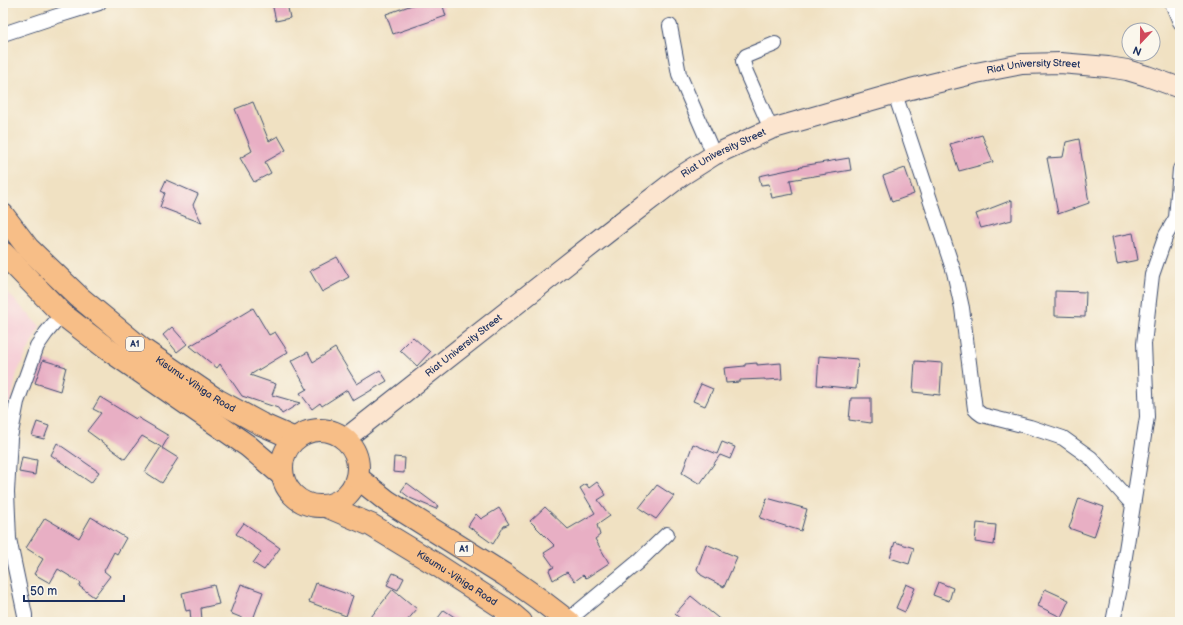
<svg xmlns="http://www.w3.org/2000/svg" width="1183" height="625" font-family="'Balsamiq Sans',sans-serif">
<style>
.built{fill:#f6cfd7}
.building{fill:#e8afc4}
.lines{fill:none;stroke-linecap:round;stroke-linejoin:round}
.lane-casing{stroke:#3b4a6d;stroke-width:9}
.street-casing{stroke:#3b4a6d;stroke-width:16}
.secondary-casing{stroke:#3b4a6d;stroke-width:22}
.highway-casing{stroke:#3b4a6d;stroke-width:24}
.lane{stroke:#fff;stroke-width:7}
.street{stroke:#fff;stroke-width:14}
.secondary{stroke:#fce5cf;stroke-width:20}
.highway{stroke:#f7be87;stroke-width:22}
.labels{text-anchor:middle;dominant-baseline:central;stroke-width:3;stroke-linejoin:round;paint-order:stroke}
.shield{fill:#fbf7ec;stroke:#5e6b89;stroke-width:1}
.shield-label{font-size:9px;font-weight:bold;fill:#1b2f5e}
.street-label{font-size:10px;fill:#1b2f5e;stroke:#fbf7ec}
</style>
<rect width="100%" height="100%" fill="#fbf7ec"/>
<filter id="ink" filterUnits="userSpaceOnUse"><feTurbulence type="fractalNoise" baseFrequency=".025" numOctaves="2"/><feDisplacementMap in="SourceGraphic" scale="8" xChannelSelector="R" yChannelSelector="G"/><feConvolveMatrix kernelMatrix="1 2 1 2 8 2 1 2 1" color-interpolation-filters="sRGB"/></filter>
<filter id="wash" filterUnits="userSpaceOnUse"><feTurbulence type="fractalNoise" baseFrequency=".012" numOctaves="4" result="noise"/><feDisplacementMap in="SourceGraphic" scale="16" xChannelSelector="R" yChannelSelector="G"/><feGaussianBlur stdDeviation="0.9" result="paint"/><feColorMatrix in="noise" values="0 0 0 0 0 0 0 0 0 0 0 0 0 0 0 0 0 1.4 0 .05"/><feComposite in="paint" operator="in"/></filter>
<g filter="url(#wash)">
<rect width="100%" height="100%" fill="#f0e1c2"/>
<path class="built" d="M3,288L40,326L17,373L4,433L3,459Z"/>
<g id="blocks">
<path class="building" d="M272,3H287L290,18L276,21Z
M418,3H442L446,16L393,34L386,14Z
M253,102L269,141L278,136L286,150L265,162L271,173L254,182L240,158L252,151L235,109Z
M982,135L993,162L959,171L950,144Z
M1079,139L1089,203L1058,214L1047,158L1063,157L1066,142Z
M849,158L851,170L790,180L793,194L772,198L769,184L761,185L759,176L802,167V166Z
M905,168L914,194L892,202L883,176Z
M166,180L198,194L193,205L202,223L160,207L165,193L161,191Z
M1012,200V220L981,228L976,214Z
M1133,233L1138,260L1117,264L1112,237Z
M337,257L349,277L322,292L310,271Z
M1055,291L1086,292L1085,317L1055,316Z
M253,308L269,335L275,332L288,352L250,375L276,384L272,395L300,403L282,414L278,408L242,396L220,364L217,368L190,346Z
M172,327L187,344L177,352L163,335Z
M413,337L430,352L417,366L400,350Z
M335,348L357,384L380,370L387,381L353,401L347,390L322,406L320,403L312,409L300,393L307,389L291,361L308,352L313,362Z
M819,356L858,359L856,389L817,385Z
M43,360L66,367L60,391L35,383Z
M915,361L942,363L940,395L913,392Z
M757,363V365L781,363L782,379L765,380V379L740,380V382L726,383L724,368L745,366V364Z
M701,384L713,389L705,406L693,401Z
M100,397L136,419L137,417L169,436L162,448L178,458L162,483L145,472L161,447L142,436L125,459L87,431L101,413L93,409Z
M851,398H871V423L849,420Z
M37,422L49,426L44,439L32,436Z
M722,442L735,447L730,459L720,455L700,484L682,473L693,444L717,454Z
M57,443L99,472L91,483L51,455Z
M22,457L37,460L35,475L19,472Z
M394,457L405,458L404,473L393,472Z
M597,482L606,495L598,500L610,516L597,525L600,535L595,539L609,563L586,578L583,575L575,581L567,572L553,580L549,570L554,567L544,553L555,546L530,521L545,507L568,529L595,513L580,488L586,484L589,488Z
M407,483L438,506L436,509L410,498L401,491Z
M657,485L674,496L656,519L639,508Z
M767,498L807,509L801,531L760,518Z
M1079,498L1104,507L1094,537L1069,528Z
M499,508L509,524L504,526L493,544L468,526L476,514L481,519Z
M91,517L126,538L117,554L114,552L104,571L110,576L94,597L79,586L81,583L58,569L50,583L34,574L43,559L26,548L45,518L79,538Z
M244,523L280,548L264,570L253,563L261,552L236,534Z
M977,523L996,525L994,545L975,542Z
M895,542L914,548L909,564L890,558Z
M706,544L737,557L724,587L701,575L697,569Z
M393,573L404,578L398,590L387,585Z
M938,582L953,588L949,601L933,595Z
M316,583L353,596L346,616L309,602Z
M241,584L263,592L252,622L230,613Z
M906,584L915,588L905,612L896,608Z
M214,585L219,604L201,608L202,620L191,621L190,610L186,611L182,593Z
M393,589L417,609L406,622H367Z
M1045,589L1069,600L1061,617L1038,606Z
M691,596L723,622H684L675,614Z
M444,610L462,622H435Z"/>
</g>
</g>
<g filter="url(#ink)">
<use href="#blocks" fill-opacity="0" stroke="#3b4a6d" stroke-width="1"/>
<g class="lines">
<g class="lane-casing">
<path id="lane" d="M495,622L506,613"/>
</g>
<g class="street-casing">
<path id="street" d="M1172,3L1180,22
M670,26L679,74L714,155
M3,34L54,17L99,3
M895,94L954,272L962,308L975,409L978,412L982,415L1030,427L1063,438L1091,458L1133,505
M771,129L746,72L743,61L746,56L775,44
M567,621L638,562L667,534
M25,622V615L9,539L7,492L10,438L17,402L37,346L46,333L62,314
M1113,622L1120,588L1147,417L1144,344L1152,275L1166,235L1176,218L1180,169"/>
</g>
<g class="secondary-casing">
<g id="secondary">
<path id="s1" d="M345,439L607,233L681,176L714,155L771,129L911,89L976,73L1022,64L1060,63L1108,67L1127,70L1147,76L1180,88"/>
</g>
</g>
<g class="highway-casing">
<g id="highway">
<path id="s2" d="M3,215L28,248L79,297L142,349L217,400L261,424L295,439"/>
<path d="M3,253L62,314L106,348L248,446L282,475"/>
<circle cx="320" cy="468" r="38"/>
<path d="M358,478L387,501L505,575L539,599L569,622"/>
<path id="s3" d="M326,506L371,525L437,565L508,611L521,622"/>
</g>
</g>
<use href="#lane" class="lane"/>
<use href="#street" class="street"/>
<use href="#secondary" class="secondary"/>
<use href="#highway" class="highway"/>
</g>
</g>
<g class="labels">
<g class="shield">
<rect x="126" y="337" width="18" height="14" rx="3"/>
<rect x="455" y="542" width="18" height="14" rx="3"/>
</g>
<g class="shield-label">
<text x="135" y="344">A1</text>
<text x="464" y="549">A1</text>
</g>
<g class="street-label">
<text stroke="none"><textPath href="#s1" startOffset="799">Riat University Street</textPath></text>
<text stroke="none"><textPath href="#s1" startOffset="475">Riat University Street</textPath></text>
<text stroke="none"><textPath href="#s1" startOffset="151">Riat University Street</textPath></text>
<text stroke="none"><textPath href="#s2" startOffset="258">Kisumu -Vihiga Road</textPath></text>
<text stroke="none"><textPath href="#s3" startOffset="150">Kisumu -Vihiga Road</textPath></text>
</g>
</g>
<rect width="1183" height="625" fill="none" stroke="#fbf7ec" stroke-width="16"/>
<g transform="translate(1141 42) rotate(202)"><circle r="19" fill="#fbf7ec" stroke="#a1a7b3"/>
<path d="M0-3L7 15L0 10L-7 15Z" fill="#d1495b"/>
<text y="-6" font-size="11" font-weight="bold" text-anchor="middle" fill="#1b2f5e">N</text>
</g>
<path d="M24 595v6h100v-6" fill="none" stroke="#1b2f5e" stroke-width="2"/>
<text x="30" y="595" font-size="12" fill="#1b2f5e" stroke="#fbf7ec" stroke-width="3" paint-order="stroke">50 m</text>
</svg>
